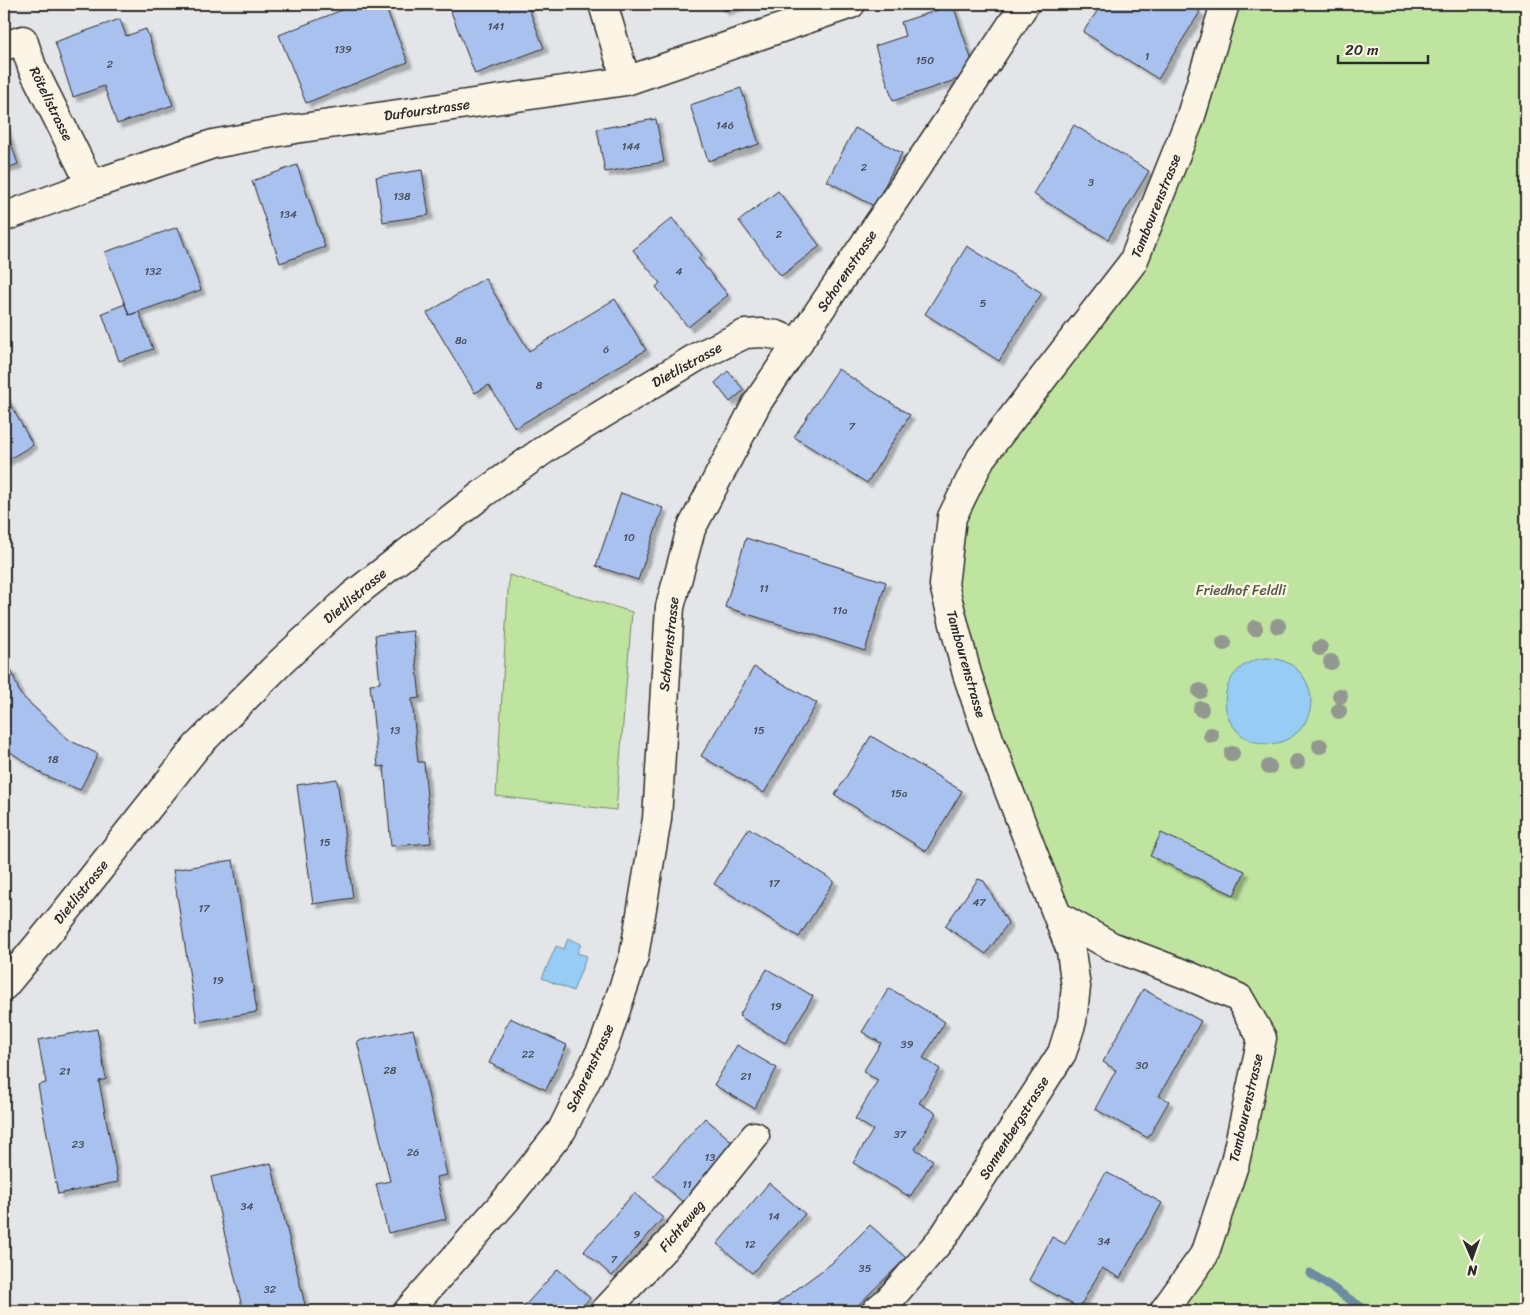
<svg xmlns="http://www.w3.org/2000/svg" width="1530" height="1315" font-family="Sriracha,sans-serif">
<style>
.green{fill:#bfe49f;stroke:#758865}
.water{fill:#97ccf5;stroke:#6c8ca4}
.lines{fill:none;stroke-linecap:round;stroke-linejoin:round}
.stream{stroke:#6c8ca4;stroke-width:9}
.building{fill:#a9c1ef;stroke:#2b2b2b;filter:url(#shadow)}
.minor-casing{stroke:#2b2b2b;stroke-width:31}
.minor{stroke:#fcf5e5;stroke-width:28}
.tree{fill:#929890}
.labels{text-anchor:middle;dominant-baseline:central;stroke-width:5;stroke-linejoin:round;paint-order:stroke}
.number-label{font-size:11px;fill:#4a505c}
.street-label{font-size:14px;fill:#2b2b2b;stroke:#fcf5e5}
.park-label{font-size:14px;fill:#505948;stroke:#fcf5e5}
</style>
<defs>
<filter id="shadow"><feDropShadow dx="4.5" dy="4.5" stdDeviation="1" flood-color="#0004"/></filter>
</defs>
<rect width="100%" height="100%" fill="#e3e5e8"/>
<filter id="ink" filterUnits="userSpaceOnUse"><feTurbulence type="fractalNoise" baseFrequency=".02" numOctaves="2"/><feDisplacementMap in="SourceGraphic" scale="10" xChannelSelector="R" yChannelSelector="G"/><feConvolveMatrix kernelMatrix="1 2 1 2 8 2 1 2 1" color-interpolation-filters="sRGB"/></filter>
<g filter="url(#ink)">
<path class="green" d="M1225,4H1526V1311H1182L1194,1289L1262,1038L1239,998L1058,916L944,585L952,517L1133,262Z
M509,575L632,612L616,810L496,796Z"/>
<path class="water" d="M1225 701a43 43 0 1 1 86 0a43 43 0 1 1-86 0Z
M568,938L581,944L577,953L587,956L573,991L542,978L556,946L564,949Z"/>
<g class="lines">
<path class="stream" d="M1310,1273L1367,1311"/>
</g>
<path class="building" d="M357,4H384L408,62L306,103L279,35Z
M448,4H527L544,48L475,74Z
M721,4H743L724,11Z
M1102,4H1188L1200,12L1158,79L1083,32Z
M953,5L976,73L893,101L875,46L905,36L901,22Z
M120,19L126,36L146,29L173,105L117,124L104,86L73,97L55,42Z
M741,88L759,144L708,161L690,105Z
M656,119L664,162L605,172L597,129Z
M4,123L18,164L4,169Z
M1074,125L1149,171L1108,239L1033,194Z
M855,128L902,153L874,206L827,181Z
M297,165L325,247L280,263L252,181Z
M422,170L429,215L383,222L376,177Z
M778,191L820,246L781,276L739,221Z
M672,218L702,255L698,258L728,295L688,327L656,287L660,283L633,250Z
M178,227L201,290L129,315L105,252Z
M967,246L1042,293L999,361L925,314Z
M485,278L529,351L615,299L646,350L515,428L489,385L475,393L427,313Z
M125,304L129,315L139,312L153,349L119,361L102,313Z
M838,369L910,415L867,483L794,437Z
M728,371L744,390L730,402L715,383Z
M4,393L33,445L4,462Z
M621,493L663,508L638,580L596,566Z
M746,538L886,582L865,651L725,607Z
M413,631L420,698L412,699L418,762H424L431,843L391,846L384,766L378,767L370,684L380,683L375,635Z
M754,667L817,703L764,793L701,756Z
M11,669L20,694L69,740L98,754L80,790L44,775L9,751L4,745V671Z
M871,736L962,791L926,851L835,795Z
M337,779L353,898L313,904L297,785Z
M749,828L834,881L799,937L714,884Z
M1161,833L1245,871L1234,895L1150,856Z
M233,860L257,1012L197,1022L173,870Z
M978,879L984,881L1008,923L986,954L945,926Z
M767,969L813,996L785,1043L739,1016Z
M889,988L945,1022L923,1058L940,1069L919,1103L936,1113L915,1149L933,1160L910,1197L853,1163L873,1130L855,1119L878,1080L863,1072L881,1043L862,1032Z
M1143,989L1201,1021L1159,1096L1169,1101L1148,1138L1095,1109L1116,1070L1103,1062Z
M510,1018L567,1045L546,1090L489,1063Z
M97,1029L106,1079L99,1081L118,1182L58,1194L38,1085L46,1083L38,1040Z
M413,1029L447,1175L436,1177L446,1219L388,1233L376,1184L390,1181L357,1041Z
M737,1045L777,1068L754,1108L714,1085Z
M705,1118L737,1146L685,1204L653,1176Z
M271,1163L306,1309L297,1311H243L211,1177Z
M1106,1172L1162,1203L1120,1278L1102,1268L1079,1308L1029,1280L1052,1237L1065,1244Z
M769,1183L805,1214L752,1273L717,1244Z
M634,1193L663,1218L612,1276L584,1251Z
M870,1225L906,1258L852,1311H767L832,1263Z
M558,1269L590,1298L578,1311H520Z
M116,1306V1311H76Z"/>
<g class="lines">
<g class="minor-casing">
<path id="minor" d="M603,4L626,81
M4,46L23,40L32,67L91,185
M4,217L91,185L213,144L295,129L626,81L851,4
M1058,916L1111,946L1187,975L1239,998L1262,1038L1235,1162L1204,1255L1164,1311
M4,986L63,915L197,746L282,661L352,596L485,492L548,447L697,357L745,334L762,333L777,335L798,344
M408,1311L506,1200L562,1130L605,1042L634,956L649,866L657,819L670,607L691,529L757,403L960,103L1025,4
M605,1311L669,1243L755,1136
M876,1311L889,1300L944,1236L1062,1053L1072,1021L1076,987L1071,951L989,739L967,674L947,597L944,585L952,517L981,458L1133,262L1190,119L1225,4"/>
</g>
<use href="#minor" class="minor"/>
</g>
<g class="tree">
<circle cx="1278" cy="626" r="8"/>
<circle cx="1255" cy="628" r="8"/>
<circle cx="1224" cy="643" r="8"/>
<circle cx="1320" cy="648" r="8"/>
<circle cx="1331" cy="662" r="8"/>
<circle cx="1200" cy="691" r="8"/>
<circle cx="1340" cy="696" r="8"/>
<circle cx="1201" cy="709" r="8"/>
<circle cx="1339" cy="711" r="8"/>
<circle cx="1211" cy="735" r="8"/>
<circle cx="1320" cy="746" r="8"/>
<circle cx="1232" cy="754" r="8"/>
<circle cx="1297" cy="762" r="8"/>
<circle cx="1269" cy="767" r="8"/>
</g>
</g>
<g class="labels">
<g class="number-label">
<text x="496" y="26">141</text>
<text x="343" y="49">139</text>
<text x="1147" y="56">1</text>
<text x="925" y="60">150</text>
<text x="110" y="64">2</text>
<text x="725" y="125">146</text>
<text x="631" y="146">144</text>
<text x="864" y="167">2</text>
<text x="1091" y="182">3</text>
<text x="402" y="196">138</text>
<text x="288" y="214">134</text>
<text x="779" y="234">2</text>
<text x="153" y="271">132</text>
<text x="679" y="271">4</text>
<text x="983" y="303">5</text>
<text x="461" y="340">8a</text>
<text x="606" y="349">6</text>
<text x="539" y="385">8</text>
<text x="852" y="426">7</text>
<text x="629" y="537">10</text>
<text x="764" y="588">11</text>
<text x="840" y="610">11a</text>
<text x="395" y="730">13</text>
<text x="759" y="730">15</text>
<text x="53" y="759">18</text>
<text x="899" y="793">15a</text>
<text x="325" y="842">15</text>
<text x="774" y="883">17</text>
<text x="979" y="902">47</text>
<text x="204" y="908">17</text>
<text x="218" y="980">19</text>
<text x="776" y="1006">19</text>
<text x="907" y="1044">39</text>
<text x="528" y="1054">22</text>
<text x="1142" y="1065">30</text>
<text x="390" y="1070">28</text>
<text x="65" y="1071">21</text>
<text x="746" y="1076">21</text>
<text x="900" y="1134">37</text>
<text x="78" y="1144">23</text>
<text x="413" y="1152">26</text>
<text x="710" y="1157">13</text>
<text x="687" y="1184">11</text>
<text x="247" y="1206">34</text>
<text x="774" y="1216">14</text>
<text x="637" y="1234">9</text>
<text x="1104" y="1241">34</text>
<text x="750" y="1244">12</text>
<text x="614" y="1259">7</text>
<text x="865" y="1268">35</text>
<text x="270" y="1289">32</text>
</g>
<g class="street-label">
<text transform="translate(51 104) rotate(64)">Rötelistrasse</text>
<text transform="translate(427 110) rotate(-8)">Dufourstrasse</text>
<text transform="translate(1156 206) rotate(-68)">Tambourenstrasse</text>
<text transform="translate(847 271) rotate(-56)">Schorenstrasse</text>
<text transform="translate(687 365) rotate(-29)">Dietlistrasse</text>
<text transform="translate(355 596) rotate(-40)">Dietlistrasse</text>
<text transform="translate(669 644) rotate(-84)">Schorenstrasse</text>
<text transform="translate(966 664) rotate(74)">Tambourenstrasse</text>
<text transform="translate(81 892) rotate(-51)">Dietlistrasse</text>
<text transform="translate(590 1068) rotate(-65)">Schorenstrasse</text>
<text transform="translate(1246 1108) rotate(-77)">Tambourenstrasse</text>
<text transform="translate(1014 1128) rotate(-58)">Sonnenbergstrasse</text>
<text transform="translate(682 1226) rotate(-50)">Fichteweg</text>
</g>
<g class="park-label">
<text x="1241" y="590">Friedhof Feldli</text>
</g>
</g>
<rect width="1530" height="1315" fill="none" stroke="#fcf5e5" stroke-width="20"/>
<rect x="10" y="10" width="1510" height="1295" fill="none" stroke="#2b2b2b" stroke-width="2" filter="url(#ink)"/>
<g transform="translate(1472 1258) rotate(178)" stroke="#fcf5e5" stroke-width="4" paint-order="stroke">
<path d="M0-4L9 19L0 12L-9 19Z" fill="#2b2b2b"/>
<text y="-8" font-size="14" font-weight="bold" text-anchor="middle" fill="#2b2b2b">N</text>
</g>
<path d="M1338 55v8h90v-8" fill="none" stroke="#2b2b2b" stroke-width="2.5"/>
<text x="1345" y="55" font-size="15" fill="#2b2b2b" stroke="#fcf5e5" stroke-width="4" paint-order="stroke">20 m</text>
</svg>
